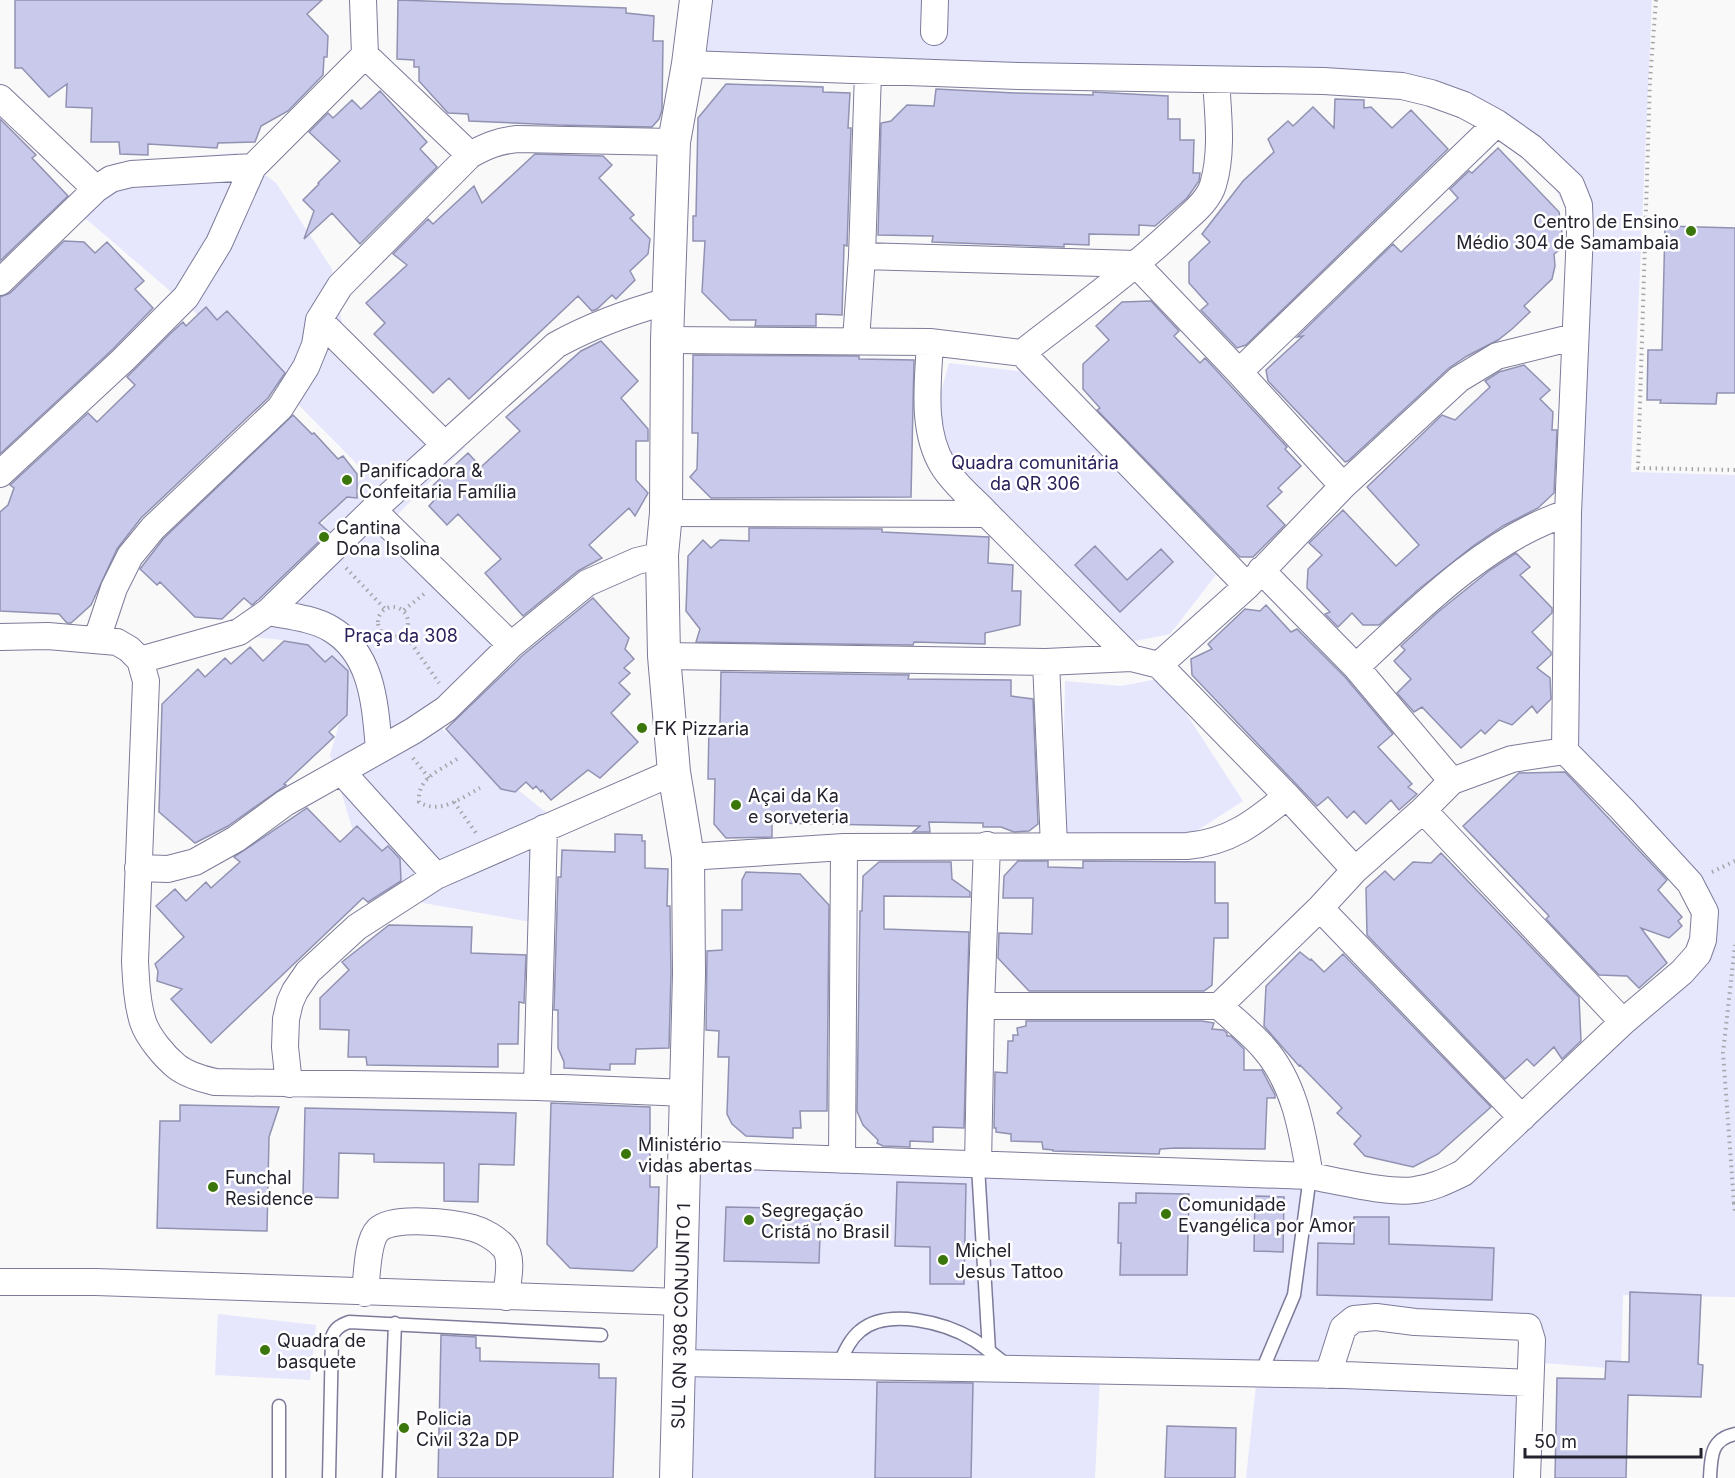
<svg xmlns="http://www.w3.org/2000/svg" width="1735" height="1478" font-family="Inter,sans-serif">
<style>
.green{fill:#e6e6fd}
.building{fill:#c9c9eb;stroke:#9191b1;stroke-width:1.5}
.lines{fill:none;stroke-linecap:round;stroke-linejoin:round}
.service-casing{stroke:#7c7b9a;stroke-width:15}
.minor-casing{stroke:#7c7b9a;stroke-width:28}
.tertiary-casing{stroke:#7c7b9a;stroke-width:34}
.path{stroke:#a5a5aa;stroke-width:4;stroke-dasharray:1.5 4.5;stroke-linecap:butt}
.service{stroke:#fff;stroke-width:12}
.minor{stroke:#fff;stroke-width:26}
.tertiary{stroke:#fff;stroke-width:32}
.poi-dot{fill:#3b760c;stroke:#fff;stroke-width:2}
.labels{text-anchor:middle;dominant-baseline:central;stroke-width:5;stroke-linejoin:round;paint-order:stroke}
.poi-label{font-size:18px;fill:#23232f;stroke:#fff;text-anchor:start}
.park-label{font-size:18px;fill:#2a205c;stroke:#fff}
.street-label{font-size:18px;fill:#23232f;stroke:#fff}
</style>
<rect width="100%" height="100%" fill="#f9f9f9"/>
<path class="green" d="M696,0H1652L1631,472L1735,475V1297L1623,1295L1621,1369L1528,1362L1527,1334L1348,1326L1345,1374L1100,1377L1095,1478H971L973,1369L877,1368L875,1478H674L688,1158L1413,1191L1463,1173L1682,972L1705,912L1565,751L1580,232L1531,147L1432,93L688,64Z
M237,153L276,183L332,269L343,328L465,447L396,516L509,627L436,724L553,818L548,925L372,894L330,755L346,701L323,662L292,641L253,637L231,628L366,473L276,382L64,200L114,163Z
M949,363L1027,372L1216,575L1170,634L1125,643L986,512L942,441L941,392Z
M1163,678L1243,801L1184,839L1062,836L1065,681L1121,686Z
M218,1314L316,1325L310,1380L215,1375Z
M1525,1383L1521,1478H1246L1256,1385Z"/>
<path class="building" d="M15,0H322L307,14L328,36L327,57H324L323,75L288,111L261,126L255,142L218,143L217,148L148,144V155L120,154L119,142H91L92,108L66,107L67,84L49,97L22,68H15Z
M398,0L626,8V13L654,16L653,41H663L662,110L659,119L652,127L557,125L469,121L468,114L448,113L419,81V67H414V60L397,59Z
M726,84L823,87V92L850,93L848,128H851L847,246L844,245L842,315L816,314V326H755L756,320H730L702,292L705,241H693V216H696L698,118Z
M936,89L1015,93L1093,95V92L1168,96V119H1180V140H1194L1193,173H1200L1199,181L1187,198L1155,226L1139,225V235L1089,234V245L1064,244V247L932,242L933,236L878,235L881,123L891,121L907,105L934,106Z
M380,91L427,142L420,149L437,167L360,244L332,213L304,239L314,211L303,200L319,184L318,183L340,161L309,132L328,113L333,118L352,100L361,109Z
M1335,99L1364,100V108L1371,107L1392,128L1411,110L1448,149L1246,345L1237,348L1201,310L1208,304L1189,283V262L1210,242L1202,234L1243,181L1274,152L1268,139L1288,121L1293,126L1313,107L1334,128Z
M0,119L36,155L32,158L68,196L0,261Z
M1498,148L1559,212L1564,247L1554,254L1555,266L1552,279L1524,306L1530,312L1512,329L1498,340L1467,356L1449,368L1348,461L1345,462L1268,381L1266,370L1303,336L1297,337L1393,244L1401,252L1458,198L1450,189L1469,171L1472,173Z
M535,154L603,156L612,165L599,178L634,215L630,218L650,239L648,254L630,271L635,280L616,299L612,295L597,309L592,311L578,296L469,399L449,378L433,393L374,334L385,323L366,303L407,265L393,254L428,219L433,224L474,186L482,203Z
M1665,226L1735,228V393H1717L1716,404L1660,403L1661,400H1647L1648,350H1662Z
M64,241L84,242L95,253L107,242L144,281L135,289L153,308L113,349L0,454V297L10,293Z
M1151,301L1179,331L1174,336L1200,363L1205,358L1287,447L1285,449L1301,466L1278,488L1282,492L1267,506L1285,525L1253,557H1240L1097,410L1100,408L1083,389V364L1109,340L1096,326L1122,302Z
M206,307L217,320L227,311L285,373L268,398L141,518L117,549L91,605L71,623H67L59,614L0,611V512L8,505L14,488L10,485L88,413L97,422L135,385L127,377L172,332L183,322L186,326Z
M601,341L638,381L621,398L648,429V441H636V480L648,493L635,516L629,508L589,545L602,558L578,571L523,616L485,573L501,559L458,514L447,525L429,506L437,497L429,489L468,453L481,467L520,431L506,417L581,351Z
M693,355L859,356V359L914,360L911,497L711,498L690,477L697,469L698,433H692Z
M1524,365L1550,390L1540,399L1553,412L1552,430H1557L1554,493L1538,508L1503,526L1473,546L1419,589L1379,625H1363L1352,613L1338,627L1325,614L1330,612L1307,588L1308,569L1322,555L1309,543L1343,510L1396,566L1419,545L1367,487L1442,415L1455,420L1490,387L1485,381L1499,372Z
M293,415L312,434L314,433L338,459L343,456L357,474V498L347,497L319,523L329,532L258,600L252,605L244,598L222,619L195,617L160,582L157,585L140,569L164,538Z
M749,528L882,529V532L989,537L988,563L1013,565L1012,591H1021L1020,625L985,633V644L914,642L913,645L696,642L700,629L686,611L688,556L703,540L711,548L720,540L749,541Z
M1095,546L1127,580L1161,549L1173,562L1120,612L1075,565Z
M1516,553L1530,567L1520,575L1552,608V613L1532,632L1551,652V655L1537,668L1550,678L1551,699L1537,713L1532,706L1512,725L1499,720L1485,734L1481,730L1461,748L1422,707L1414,712L1397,693L1411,679L1394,661L1405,650L1401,646L1438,612L1490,570Z
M593,598L629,638L625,649L634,659L624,668L630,673L619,683L630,694L611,713L638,742L600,778L588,770L551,800L542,790L541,792L536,786L533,789L526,782L515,792L501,789L446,729L523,655Z
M1266,605L1291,632L1297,629L1345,677L1393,734L1378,747L1412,784L1408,787L1417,794L1399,810L1391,800L1366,824L1354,811L1347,818L1328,797L1317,806L1192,675L1191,659L1212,649L1208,644L1245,609L1260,611Z
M284,641L308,645L325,662L332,656L348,671L347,715L329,732L334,737L284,784L286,785L228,826L195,843L159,812L162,704L198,669L205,677L225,658L231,664L250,647L263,661Z
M721,672L909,675L908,679L1011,680V696L1033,699L1038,824L1029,831L1014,832L1001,827H983V823L929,822L930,832H913L920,826L772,823V837L726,838L714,824L715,779H708L709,726H720Z
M1565,772L1667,880L1658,890L1682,917L1678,921L1682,926L1669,938L1641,928L1667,963L1639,988L1627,976L1599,975L1546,919L1549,916L1463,826L1519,773Z
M307,808L340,842L357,826L382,851L388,846L400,859L401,881L368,902L363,898L211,1043L171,999L182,989L157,981L158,971L155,964L184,937L156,906L175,889L186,901L206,882L211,888L240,862L234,857Z
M615,834L642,835V841H645V868L668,869L667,906H670L671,974L669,1048L636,1049L635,1064H610V1070L564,1068V1062L558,1048V1010H554L558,877H561L562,850L615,852Z
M1441,853L1579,997L1581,1041L1562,1059L1554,1047L1534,1066L1527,1059L1505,1079L1367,935L1366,888L1385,871L1394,880L1413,862L1431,863Z
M1018,861H1048V867L1083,868V861L1215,862V903H1228V938H1214L1212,985L1204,991H1029L998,958L999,933L1032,934L1033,898H1003L1004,876Z
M879,862H951L952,879L970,892V897L884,896V929L969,932L964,1128L933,1127V1142L910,1141V1147L883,1146L877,1143L878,1140L863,1125L857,1111L860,911H862L863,876Z
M746,872L800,874L829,905L827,1111H800L801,1128H793V1138L746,1136L732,1124L727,1114L729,1057H718L719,1031L706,1030L707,951L722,950V910H742V880Z
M389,925L472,927L471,953L526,955L524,1003L519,1002L518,1044H498V1067L367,1065L366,1057H348L349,1030L320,1029V998L349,970L342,962Z
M1300,952L1310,960L1311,959L1324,972L1343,954L1491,1107L1438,1154L1413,1167L1365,1156L1354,1144L1361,1136L1337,1113L1342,1108L1300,1065L1299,1066L1264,1026L1266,986Z
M1026,1021H1202L1214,1023L1212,1029L1223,1030L1227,1033V1036H1231L1244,1049V1070H1262L1275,1095V1098H1267L1265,1149L1176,1148L1160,1149L1159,1154L1053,1151V1150L1043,1149L1042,1142L1011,1141V1134L996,1132V1128H994L995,1072L1007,1073L1008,1041H1013V1035H1018L1017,1028L1026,1026Z
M551,1103L650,1107V1187H659L657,1247L633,1271L570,1268L547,1244Z
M180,1105L279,1107L269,1137L267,1231L157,1228L160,1121H180Z
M305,1108L516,1113L514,1165L479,1164L478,1202L444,1201V1163L374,1162V1154L339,1153L338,1198L303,1197Z
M897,1182L966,1184L964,1284H930V1247L895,1246Z
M1136,1193L1189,1194L1187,1275H1120L1121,1243H1118L1119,1203H1136Z
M1255,1196L1284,1197L1283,1252L1254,1251Z
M726,1207L821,1209L819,1263L724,1261Z
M1354,1217H1389V1244L1494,1248L1492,1300L1317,1295L1318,1243L1354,1244Z
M1630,1292L1701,1295L1698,1364L1703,1365L1701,1397L1628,1395L1626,1478H1555L1557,1378L1605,1379L1606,1361L1629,1362Z
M441,1335L476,1337V1348H480V1361L599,1364V1378H616L613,1478H438Z
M877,1382L973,1383L971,1478H875Z
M1167,1426L1236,1428L1235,1478H1165Z"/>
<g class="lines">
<g class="service-casing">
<path id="service" d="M978,1166L989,1351
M838,1366C844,1354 849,1340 860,1331C888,1307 946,1323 974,1340C986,1348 997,1357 1008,1366
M1261,1373L1294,1295L1310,1176
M279,1406V1478
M329,1478L332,1337C335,1328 341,1325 349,1322L601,1335
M389,1478L395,1323
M1710,1478C1711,1456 1711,1439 1735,1434"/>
</g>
<g class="minor-casing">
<path id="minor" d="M934,32L935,0
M365,55L470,155C486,146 498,141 517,139L674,142
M0,98L96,189
M862,256L868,72
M0,282L96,189L111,179L131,174L253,167
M319,320L445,445
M667,340L930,342L1022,353L1247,586L1159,665
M856,340L862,256L1136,264L1239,372L1343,486
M930,342C928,383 921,430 943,466C954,484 973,499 987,514
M1022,353C1077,310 1134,269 1185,220C1195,211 1209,199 1213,185C1223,152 1218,114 1216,80
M1239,372L1497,123
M0,474L123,360L186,297L219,243L253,167L365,55L363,0
M373,510L511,645
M666,513L987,514L1131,658
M1261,570L1356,667L1452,781
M1247,586L1343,486L1459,379L1497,356L1574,337
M268,612C288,616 313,618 331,629C373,654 375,705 379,749
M0,637L48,636L117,642L129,649L140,660L146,681L135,961C136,981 137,1003 143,1022C148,1037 164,1056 176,1066C187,1075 202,1079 215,1082L537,1087L687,1093
M97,639L114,588L130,556L153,528L280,408L306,367L315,345L319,320L340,286L470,155
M664,656L1046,662L1131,658L1159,665L1287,796L1355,870
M140,660L239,632L268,612L373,510L556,345C592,325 629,312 668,301
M1046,662L1054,846
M1356,667C1415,612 1489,537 1568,513
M342,772L436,876
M1423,810L1623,1022
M688,857L844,847L1187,846C1230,842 1254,823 1287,796
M138,868L168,869L195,862L236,839L285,803L413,731L446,709L511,645L587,583L637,561L662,555
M1320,908L1522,1118
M981,1006L987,845
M1219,1006C1233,1019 1250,1032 1263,1047C1295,1083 1302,1130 1310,1176
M289,1084L285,1047L286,1019L290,1002L295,991L308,972L357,927L436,876L674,772
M537,1087L544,828
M686,1154L1310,1176C1338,1181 1389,1194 1415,1190C1433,1188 1448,1180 1463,1173L1623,1022L1682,972L1698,954L1703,940L1705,912L1690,883L1622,809L1565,751L1568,513L1580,232L1579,205L1571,185L1531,147L1497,123L1464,105L1431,93L1402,86L1324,81L1019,76L688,64
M842,1160L844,847
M978,1166L981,1006H1219L1320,908L1355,870L1423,810L1452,781L1512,759L1565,751
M0,1282H96L680,1302
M365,1293C367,1277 367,1241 378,1230C393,1215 454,1223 473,1228C484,1231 497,1239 504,1247C514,1259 507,1283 506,1297
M679,1363L1345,1375L1530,1383
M1328,1375L1343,1328L1354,1319L1376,1317L1415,1322L1528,1327L1532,1340L1527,1478"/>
</g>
<g class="tertiary-casing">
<g id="tertiary">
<path id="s1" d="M676,1478L689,974L688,857L674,772L664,656L662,555L666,513L667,340L674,142L688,64L696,0"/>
</g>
</g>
<path class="path" d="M1656,0L1650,80L1638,468L1735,470
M346,568L385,609
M378 622a15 15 0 1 1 30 0a15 15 0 1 1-30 0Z
M404,610L424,594
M404,633L439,683
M413,758L429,778
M457,759C439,771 417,778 419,802C440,815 461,798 480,788
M454,802L476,833
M1712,872L1735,861
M1734,1203L1723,1053L1735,945
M1734,1203L1735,1213"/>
<use href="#service" class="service"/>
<use href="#minor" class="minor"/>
<use href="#tertiary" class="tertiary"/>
</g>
<g class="poi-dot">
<circle cx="1691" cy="231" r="6"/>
<circle cx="347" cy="480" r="6"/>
<circle cx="324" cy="537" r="6"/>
<circle cx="642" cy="728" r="6"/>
<circle cx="736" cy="805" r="6"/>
<circle cx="626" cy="1154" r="6"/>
<circle cx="213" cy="1187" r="6"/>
<circle cx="1166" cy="1214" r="6"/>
<circle cx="749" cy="1220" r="6"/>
<circle cx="943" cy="1260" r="6"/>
<circle cx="265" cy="1350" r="6"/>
<circle cx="404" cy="1428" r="6"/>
</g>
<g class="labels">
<g class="poi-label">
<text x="1679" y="221" text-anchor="end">Centro de Ensino<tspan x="1679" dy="21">Médio 304 de Samambaia</tspan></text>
<text x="359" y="470">Panificadora &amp;<tspan x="359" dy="21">Confeitaria Família</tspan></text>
<text x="336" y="527">Cantina<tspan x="336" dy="21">Dona Isolina</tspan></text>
<text x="654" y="728">FK Pizzaria</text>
<text x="748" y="795">Açai da Ka<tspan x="748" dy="21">e sorveteria</tspan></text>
<text x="638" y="1144">Ministério<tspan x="638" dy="21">vidas abertas</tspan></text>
<text x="225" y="1177">Funchal<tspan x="225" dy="21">Residence</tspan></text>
<text x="1178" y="1204">Comunidade<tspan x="1178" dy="21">Evangélica por Amor</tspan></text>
<text x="761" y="1210">Segregação<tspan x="761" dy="21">Cristã no Brasil</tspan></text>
<text x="955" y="1250">Michel<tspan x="955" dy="21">Jesus Tattoo</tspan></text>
<text x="277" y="1340">Quadra de<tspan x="277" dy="21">basquete</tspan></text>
<text x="416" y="1418">Policia<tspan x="416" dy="21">Civil 32a DP</tspan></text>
</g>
<g class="park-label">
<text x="1035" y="462">Quadra comunitária<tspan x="1035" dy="21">da QR 306</tspan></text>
<text x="401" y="635">Praça da 308</text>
</g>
<g class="street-label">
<text stroke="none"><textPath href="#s1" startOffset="162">SUL QN 308 CONJUNTO 1</textPath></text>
</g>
</g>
<path d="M1525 1448v9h176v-9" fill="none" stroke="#23232f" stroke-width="3"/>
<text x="1534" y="1448" font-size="18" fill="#23232f" stroke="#ffffff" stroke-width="4.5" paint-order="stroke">50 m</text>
</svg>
